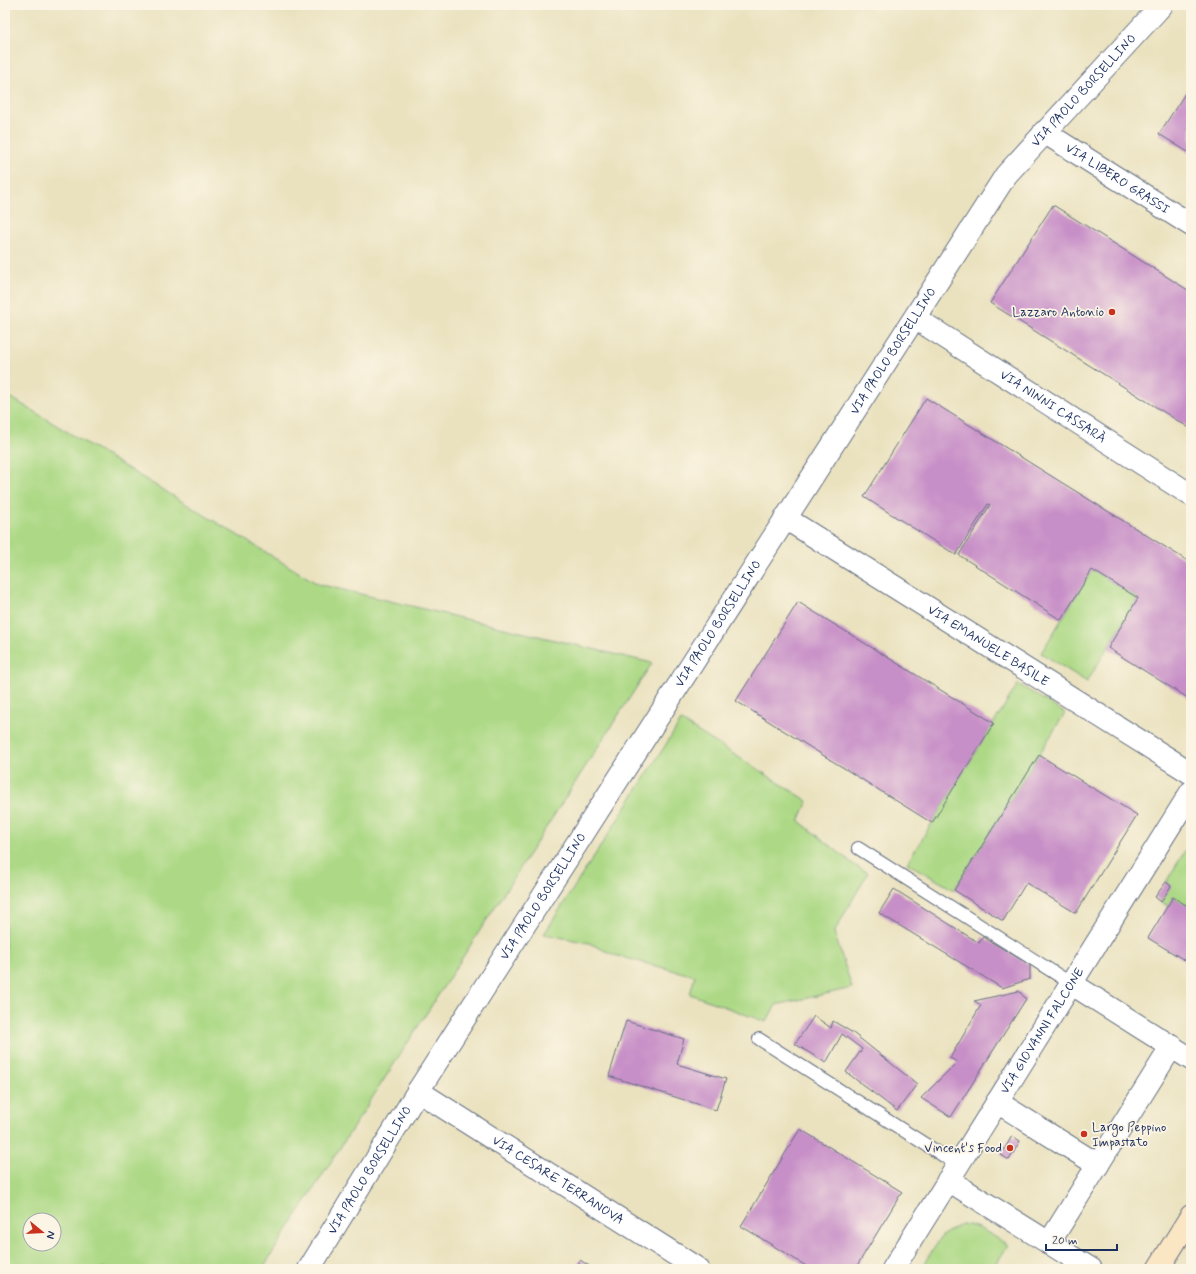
<svg xmlns="http://www.w3.org/2000/svg" width="1196" height="1274" font-family="Mynerve,sans-serif">
<style>
.green{fill:#add986;stroke:#648472;fill-rule:evenodd}
.building{fill:#c78fc7}
.lines{fill:none;stroke-linecap:round;stroke-linejoin:round}
.service-casing{stroke:#636e80;stroke-width:14}
.minor-casing{stroke:#636e80;stroke-width:24}
.secondary-casing{stroke:#636e80;stroke-width:24}
.service{stroke:#fff;stroke-width:12}
.minor{stroke:#fff;stroke-width:22}
.secondary{stroke:#fbe6c4;stroke-width:22}
.poi-dot{fill:#c8321e;stroke:#fcf5e5;stroke-width:1.5}
.labels{text-anchor:middle;dominant-baseline:central;stroke-width:3.5;stroke-linejoin:round;paint-order:stroke}
.street-label{font-size:13px;fill:#1b2f5e;stroke:#fcf5e5}
.poi-label{font-size:13px;fill:#1b2f5e;stroke:#fcf5e5;text-anchor:end}
</style>
<rect width="100%" height="100%" fill="#fcf5e5"/>
<filter id="ink" filterUnits="userSpaceOnUse"><feTurbulence type="fractalNoise" baseFrequency=".025" numOctaves="2"/><feDisplacementMap in="SourceGraphic" scale="8" xChannelSelector="R" yChannelSelector="G"/><feConvolveMatrix kernelMatrix="1 2 1 2 8 2 1 2 1" color-interpolation-filters="sRGB"/></filter>
<filter id="wash" filterUnits="userSpaceOnUse"><feTurbulence type="fractalNoise" baseFrequency=".012" numOctaves="4" result="noise"/><feDisplacementMap in="SourceGraphic" scale="16" xChannelSelector="R" yChannelSelector="G"/><feGaussianBlur stdDeviation="0.9" result="paint"/><feColorMatrix in="noise" values="0 0 0 0 0 0 0 0 0 0 0 0 0 0 0 0 0 1.4 0 .05"/><feComposite in="paint" operator="in"/></filter>
<g filter="url(#wash)">
<rect width="100%" height="100%" fill="#eae2bf"/>
<path class="green" d="M5,394L318,584L652,663L262,1269H5ZM30,1220H54V1244H30Z
M1092,570L1138,598L1087,682L1041,653Z
M1018,684L1065,713L954,890L907,863Z
M681,721L808,801L799,821L856,866L868,873L834,932L852,988L776,1005L766,1022L690,994L695,976L614,955L589,943L544,934Z
M1191,841V908L1173,897L1168,906L1161,902L1171,886L1166,882Z
M961,1224C979,1225 993,1236 1008,1245L993,1269H920L943,1235Z"/>
<g id="blocks">
<path class="building" d="M1191,84V154L1159,134Z
M1053,205L1191,292V429L990,303Z
M926,398L1191,563V700L1108,648L1138,598L1092,570L1061,620L959,555L990,505L988,504L956,555L864,497Z
M798,602L994,723L932,823L736,701Z
M1039,755L1137,815L1076,913L1026,883L1003,921L954,890Z
M1166,882L1171,886L1161,902L1155,897Z
M894,889L979,943L983,937L1030,965V979L1002,988L879,913Z
M1173,897L1191,908V964L1148,938Z
M1019,991L1026,999L951,1117L921,1098L957,1062L950,1058L981,1005L974,1001Z
M814,1016L831,1028L833,1021L853,1033L917,1084L897,1111L846,1072L862,1049L842,1034L826,1063L795,1044Z
M626,1021L684,1039L677,1064L726,1079L716,1110L609,1076Z
M800,1129L902,1192L855,1269H811L741,1226Z
M1012,1136L1020,1141L1009,1160L1001,1155Z
M580,1260L594,1269H575Z"/>
</g>
</g>
<g filter="url(#ink)">
<use href="#blocks" fill-opacity="0" stroke="#636e80" stroke-width="1"/>
<g class="lines">
<g class="service-casing">
<path id="service" d="M858,848L1072,984
M759,1039L958,1165"/>
</g>
<g class="minor-casing">
<g id="minor">
<path id="s1" d="M1044,132L1191,225"/>
<path id="s2" d="M915,318L1191,495"/>
<path id="s3" d="M785,518L1191,773"/>
<path d="M1072,984L1191,1059"/>
<path id="s4" d="M418,1091L698,1269"/>
<path d="M997,1102L1098,1165"/>
<path d="M948,1180L1091,1269"/>
<path d="M1049,1243L1172,1046"/>
<path id="s5" d="M309,1269L418,1091L1006,175L1162,5"/>
<path id="s6" d="M893,1269L1191,792"/>
</g>
</g>
<g class="secondary-casing">
<path id="secondary" d="M1158,1269L1191,1216"/>
</g>
<use href="#service" class="service"/>
<use href="#minor" class="minor"/>
<use href="#secondary" class="secondary"/>
</g>
</g>
<g class="poi-dot">
<circle cx="1112" cy="312" r="4"/>
<circle cx="1084" cy="1134" r="4"/>
<circle cx="1010" cy="1148" r="4"/>
</g>
<g class="labels">
<g class="street-label">
<text stroke="none"><textPath href="#s5" startOffset="1412">VIA PAOLO BORSELLINO</textPath></text>
<text stroke="none"><textPath href="#s1" startOffset="87">VIA LIBERO GRASSI</textPath></text>
<text stroke="none"><textPath href="#s5" startOffset="1088">VIA PAOLO BORSELLINO</textPath></text>
<text stroke="none"><textPath href="#s2" startOffset="164">VIA NINNI CASSARÀ</textPath></text>
<text stroke="none"><textPath href="#s5" startOffset="764">VIA PAOLO BORSELLINO</textPath></text>
<text stroke="none"><textPath href="#s3" startOffset="240">VIA EMANUELE BASILE</textPath></text>
<text stroke="none"><textPath href="#s5" startOffset="440">VIA PAOLO BORSELLINO</textPath></text>
<text stroke="none"><textPath href="#s6" startOffset="281">VIA GIOVANNI FALCONE</textPath></text>
<text stroke="none"><textPath href="#s5" startOffset="116">VIA PAOLO BORSELLINO</textPath></text>
<text stroke="none"><textPath href="#s4" startOffset="166">VIA CESARE TERRANOVA</textPath></text>
</g>
<g class="poi-label">
<text x="1104" y="312">Lazzaro Antonio</text>
<text x="1092" y="1127" text-anchor="start">Largo Peppino<tspan x="1092" dy="15">Impastato</tspan></text>
<text x="1002" y="1148">Vincent's Food</text>
</g>
</g>
<rect width="1196" height="1274" fill="none" stroke="#fcf5e5" stroke-width="20"/>
<g transform="translate(42 1232) rotate(108)"><circle r="19" fill="#fcf5e5" stroke="#a2a6af"/>
<path d="M0-3L7 15L0 10L-7 15Z" fill="#c8321e"/>
<text y="-6" font-size="11" font-weight="bold" text-anchor="middle" fill="#1b2f5e">N</text>
</g>
<path d="M1046 1244v6h71v-6" fill="none" stroke="#1b2f5e" stroke-width="2"/>
<text x="1052" y="1244" font-size="12" fill="#1b2f5e" stroke="#fcf5e5" stroke-width="3" paint-order="stroke">20 m</text>
</svg>
